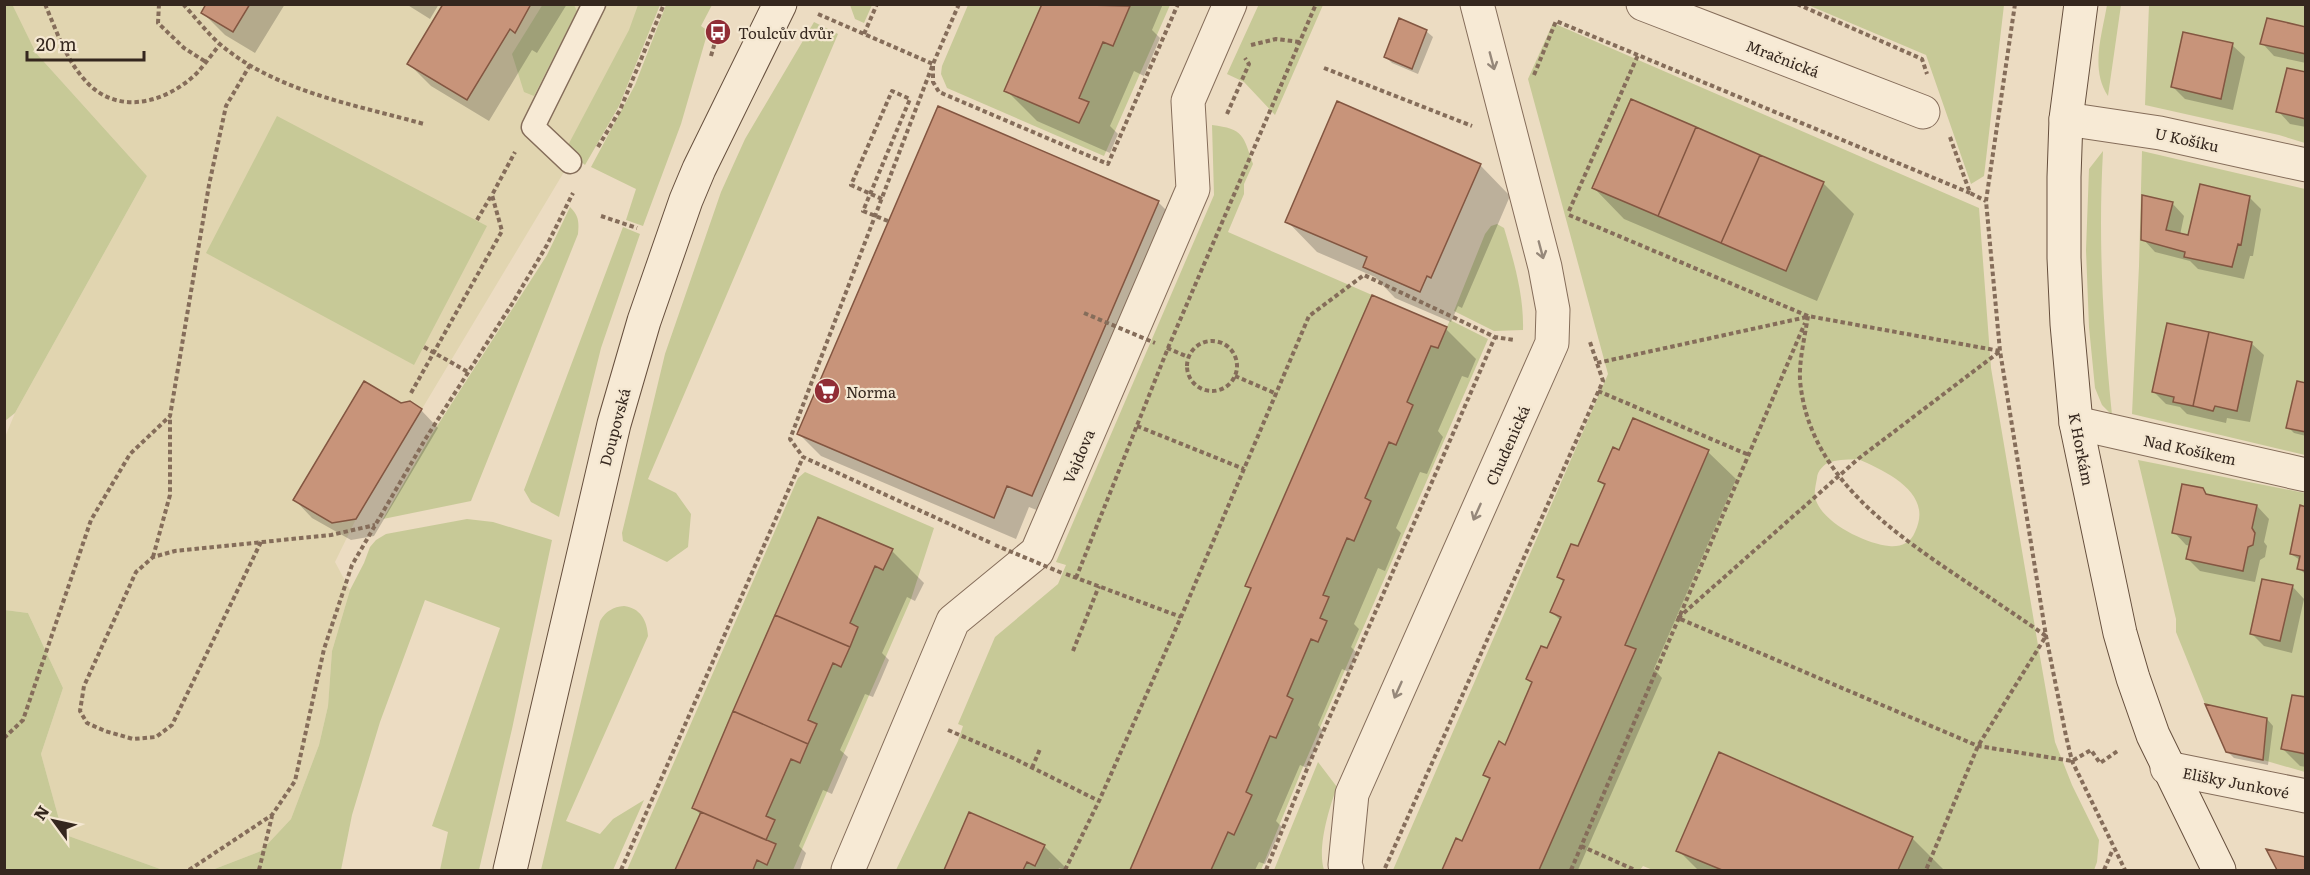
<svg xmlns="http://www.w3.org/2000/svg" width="2310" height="875" font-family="Literata,serif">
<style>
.farmland{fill:#e1d5b0}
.green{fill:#c7c997;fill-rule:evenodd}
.shadow{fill:#0003}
.building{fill:#c8947a;stroke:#835641;stroke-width:1.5}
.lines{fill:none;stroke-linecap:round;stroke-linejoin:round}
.lane-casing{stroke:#856d5a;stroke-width:25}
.street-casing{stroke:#856d5a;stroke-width:35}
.secondary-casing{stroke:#664f3d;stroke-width:35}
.path{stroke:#856d5a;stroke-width:4;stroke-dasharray:4.5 3;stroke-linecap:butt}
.lane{stroke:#f7ead5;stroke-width:22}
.street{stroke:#f7ead5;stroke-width:33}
.secondary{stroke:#f7ead5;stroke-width:33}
.path-bridge{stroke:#856d5a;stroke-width:4;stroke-dasharray:4.5 3;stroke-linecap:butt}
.oneway{stroke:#96887a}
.labels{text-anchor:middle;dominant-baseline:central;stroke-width:4.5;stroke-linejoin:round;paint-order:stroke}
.poi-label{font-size:15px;fill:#35271e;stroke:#f4e7d1;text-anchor:start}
.street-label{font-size:15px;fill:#35271e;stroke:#f4e7d1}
</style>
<rect width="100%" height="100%" fill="#ecdcc2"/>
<path class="farmland" d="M12,5H649L570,162L356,519L335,562L350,590L332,651L328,706L319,745L291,819L261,851L212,870H163L63,834L41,754L63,688L28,613L5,610V437L15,413L147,176L36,53Z"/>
<path class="green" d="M12,4L36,53L147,176L15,413L5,421L4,5Z
M543,4L574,5L577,11L534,96L524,92L512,54Z
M1259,4L1323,5L1275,115L1244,82L1227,74Z
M638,5H660L619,106L585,165L566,149L629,30Z
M666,5H712L701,26L708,31L681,124L643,226L626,220L636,189L591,167L635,85Z
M850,5H872L864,23L855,19Z
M968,5H1042L1004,91L1079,123L1088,103L1079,98L1103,42L1113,45L1130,6L1127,5H1170L1104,156L947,88L941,74L942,66Z
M1808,5H2004L1984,176L1971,184L1926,55Z
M2107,5H2121L2108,96C2090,69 2102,35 2107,5Z
M2149,5H2305V27L2267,18L2260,43L2305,54V72L2287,68L2276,111L2305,119V143L2279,135L2145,105Z
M814,22L838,34L648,479L676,493L691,514L688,547L667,562L623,541L622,533L665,354L721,192L745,139Z
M1553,23L1979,208L1991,368L2039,651L2055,742L2072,785L2099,840L2097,862L2094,870H1898L1913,837L1719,753L1676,850L1722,870H1653L1643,866L1640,870H1539L1635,650L1625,645L1709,451L1633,418L1619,450L1613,447L1605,484L1578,546L1571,544L1557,577L1564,580L1550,612L1561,617L1547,648L1540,646L1526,679L1532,682L1505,745L1498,742L1484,775L1490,778L1462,841L1456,838L1442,870H1393L1608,374L1528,79ZM1631,99L1824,182L1786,271L1592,188ZM1858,459C1887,472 1934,493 1915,532C1910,544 1900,547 1889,546C1866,544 1820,522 1815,497C1814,491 1816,484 1817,478C1817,472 1824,463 1831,462C1839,459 1850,460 1858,459Z
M277,116L487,226L414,365L206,253Z
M1212,125C1244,129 1243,135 1253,164L1244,184V194L1228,232L1372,295L1245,585L1251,588L1130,870H1066L1059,868L1058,870H1023L1027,862L1036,866L1044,845L970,812L944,870H896L958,741L963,726L958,724L995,637L1058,584L1066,565L1056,562L1214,195Z
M2103,151C2098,242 2103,325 2112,415L2102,405L2095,388L2089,327L2086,250L2089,169Z
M2142,151L2305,189V383L2297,381L2286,427L2305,432V455L2132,414L2139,266ZM2200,185L2249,196L2241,245L2238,244L2232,267L2184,257L2185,252L2141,240L2142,195L2173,202L2166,230L2188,235ZM2167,323L2252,342L2237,411L2215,406L2213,411L2174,402V397L2152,391Z
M570,207C579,216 579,222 578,234L471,501L383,519L432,434L547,255Z
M1497,224L1504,228C1514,262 1524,295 1523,330L1494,331L1454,311L1485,234L1491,226Z
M623,227L640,234L601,348L559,517L531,502L524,490Z
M1450,320L1488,339L1303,767L1261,870H1211L1228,832L1235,834L1252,795L1246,792L1270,736L1276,738L1293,699L1287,696L1311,639L1318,642L1320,618L1329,597L1323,595L1347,538L1354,541L1371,501L1365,498L1389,442L1396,444L1413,405L1407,402L1431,346L1438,348Z
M2138,460L2305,493V507L2300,506L2290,554L2300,556L2297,569L2305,571V697L2292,695L2281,749L2305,754V772L2263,760L2267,718L2205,704L2176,632V619ZM2182,484L2203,488L2206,494L2257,505L2252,528L2255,533L2253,544L2248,547L2243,571L2186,559L2191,537L2172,533ZM2262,579L2293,585L2280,641L2250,634Z
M805,472L934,528L911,599L793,870H753L757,860L767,864L776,845L766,840L775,820L766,816L791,759L800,763L808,720L833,663L841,666L858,627L850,623L875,566L883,570L892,550L818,517L692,807L701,812L675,870H627L798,478Z
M467,519L493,522L552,540L512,729L479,870H440L448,832L432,826L500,628L425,600L380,722L352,815L341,870H212L261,851L291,819L319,745L328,706L332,651L350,590L364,563L370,547L376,540L386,534Z
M624,606C640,608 647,620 648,636L566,821L600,834L613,819L644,800L613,870H541L600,621C606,611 613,607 624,606Z
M5,610L28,613L63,688L41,754L63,834L163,870H5Z
M1318,762L1337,787C1329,808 1317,848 1324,870H1274Z"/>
<path class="shadow" d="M208,4H285L255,53L225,35L203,13Z
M406,4H439L430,19Z
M445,4H567L537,53L532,50L489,121L431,86L409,64Z
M1043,4H1163L1152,30L1160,38L1144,76L1134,71L1110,126L1118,134L1110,153L1037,121L1006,90Z
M2306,29V63L2274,56L2262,43Z
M1426,31L1433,37L1418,74L1392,63L1386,57Z
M2232,45L2245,57L2233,110L2185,99L2173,87Z
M2306,74V127L2290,124L2278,111Z
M1631,101L1824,184L1854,214L1817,301L1624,219L1594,188Z
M1480,165L1510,196L1462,308L1458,306L1451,322L1395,298L1375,277L1317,252L1287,221Z
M2249,197L2261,209L2253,256H2250L2244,279L2198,269L2190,261L2155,252L2143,239L2172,203L2184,216L2180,235L2189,237Z
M1158,202L1180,224L1054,517L1029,507L1016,539L821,456L799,434Z
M1372,297L1446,329L1476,359L1468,378L1462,376L1438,431L1443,437L1427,474L1420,472L1396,528L1401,533L1385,571L1378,568L1354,624L1359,629L1351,647L1357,653L1349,672L1342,669L1318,725L1323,731L1307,768L1300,765L1276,821L1282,827L1265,864L1259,862L1255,870H1131L1252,591L1247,585Z
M2251,343L2264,355L2250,422L2227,418L2226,423L2187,414L2180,407L2166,404L2153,391Z
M2306,384V436L2294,433L2288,427Z
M401,405L421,410L438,428L374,536L351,540L312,518L295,500Z
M1620,452H1708L1736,479L1654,669L1662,678L1578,870H1444L1457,840L1463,843L1491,781L1485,775L1506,747L1533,684L1528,679L1547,650L1561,621L1552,612L1564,582L1559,577L1579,548L1605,486L1600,481Z
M2202,489L2210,497L2257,506L2269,519L2264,542L2267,546L2265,557L2260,560L2255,582L2200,571L2188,559L2191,546L2186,545L2174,532Z
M2306,508V575L2299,568L2300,560L2291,554Z
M819,519L892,551L924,583L915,601L907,597L882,653L889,660L881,679L873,697L865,694L840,750L848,757L832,794L823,790L799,846L806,853L800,870H677L701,815L693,807Z
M2292,586L2304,599L2292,653L2264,646L2252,634Z
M2306,699V767L2300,766L2282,748Z
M2267,719L2273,726L2268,765L2234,758L2227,751Z
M970,814L1044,846L1068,870H946Z
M1912,838L1943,869L1942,870H1698L1678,850Z"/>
<path class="building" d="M206,4H250L233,32L201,13Z
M443,4H531L515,33L510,29L467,100L407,64Z
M1042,4L1130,6L1113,46L1103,42L1079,98L1089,102L1079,123L1004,91Z
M1399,18L1427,30L1412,69L1384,57Z
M2267,18L2306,27V54L2260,44Z
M2183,32L2233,43L2221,99L2171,87Z
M2287,68L2306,72V119L2276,112Z
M1631,99L1696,127L1658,216L1592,188Z
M1337,101L1481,164L1431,278L1427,276L1420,292L1363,267L1367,257L1285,222Z
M938,106L1159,201L1032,496L1007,486L994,518L797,434Z
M1696,127L1760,155L1721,243L1658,216Z
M1760,155L1824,182L1786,271L1721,243Z
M2200,184L2250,196L2241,245L2238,244L2232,267L2184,257L2185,252L2141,240L2142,195L2173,202L2166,230L2188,235Z
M1372,295L1447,327L1438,348L1431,346L1407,402L1413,405L1396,445L1389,442L1365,498L1371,501L1354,541L1347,538L1323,595L1329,597L1320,618L1327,621L1318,642L1311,639L1287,696L1293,699L1276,738L1270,736L1246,792L1252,795L1234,835L1228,832L1211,870H1130L1251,588L1245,586Z
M2167,323L2209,332L2193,406L2173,402L2174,397L2152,392Z
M2209,332L2252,342L2237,411L2215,406L2213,411L2193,406Z
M364,381L401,403L410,401L422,409L356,519L332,523L293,500Z
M2297,381L2306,383V432L2286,428Z
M1633,418L1709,450L1625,645L1636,649L1539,870H1442L1456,838L1462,841L1490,778L1483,775L1499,741L1505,745L1532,682L1526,679L1541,646L1547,648L1561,617L1550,612L1564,580L1557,577L1571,544L1578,546L1605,484L1598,481L1613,447L1619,450Z
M2182,484L2203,488L2206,494L2257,505L2252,528L2255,533L2253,545L2248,547L2243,571L2186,559L2191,537L2172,533Z
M2300,505L2306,507V571L2297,569L2300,556L2290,554Z
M818,517L893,549L883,570L875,566L850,623L858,627L850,647L775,615Z
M2262,579L2293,585L2280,641L2250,634Z
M775,615L850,647L841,667L833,663L808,720L817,724L808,744L733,711Z
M2292,695L2306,697V754L2281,749Z
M2205,704L2267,718L2263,760L2226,752Z
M733,711L808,744L800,763L791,759L766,816L775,820L766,840L692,808Z
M1719,752L1913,837L1898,870H1722L1676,851Z
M701,812L776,844L767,865L757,860L753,870H675Z
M969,812L1045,845L1035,866L1027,862L1023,870H944Z
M2266,849L2306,857V870H2277Z"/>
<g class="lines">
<g class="lane-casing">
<path id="lane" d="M570,162L533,127L594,4"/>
</g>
<g class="street-casing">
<path id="street" d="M1643,4L1923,112
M2066,119L2160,133L2306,165
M2076,423L2306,475
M2167,768L2306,796
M848,870L953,621L1037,552L1193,189L1188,101L1230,4
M1347,870L1345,865L1352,794L1552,343L1553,310L1545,267L1477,4"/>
</g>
<g class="secondary-casing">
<path id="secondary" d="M2081,4L2066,119L2064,177V258L2067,324L2076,423L2120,633L2133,678L2153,735L2219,870
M510,870L614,424L644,321L686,200L699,169L780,4"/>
</g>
<path class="path" d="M45,4C56,30 65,57 83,78C115,117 165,104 197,73C205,64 213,53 220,44
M159,4L158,23L184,48L206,62
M183,4C196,18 207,33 221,45C277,92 356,105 424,124
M959,4L933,64L790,439L803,457L991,543
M1797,4L1922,59L1927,74
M2015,4L1986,201L2000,351L2046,636L2066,736L2072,761L2125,870
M818,14L933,64V82L939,92L1108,164L1178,4
M864,34L877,4
M1251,45L1276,39L1300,42
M711,56L718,32
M1324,68L1472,126
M1534,75L1556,21L1970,193
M1227,114L1249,64L1245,58
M1950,137L1970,193L1986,201
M598,147L620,110L664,4
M882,199L851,185L892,91L910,99
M1569,211L1638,55
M1569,215L1808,316L2000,351
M601,216L637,228
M477,220L491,196
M1808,316C1805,336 1799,360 1800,380C1808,472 1885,527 1956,575C1986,595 2016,615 2046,636L1978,746L1926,870
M1187 366a25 25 0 1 1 50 0a25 25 0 1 1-50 0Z
M424,347L468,372
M1167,348L1188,357
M1999,352L1858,459L1678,618L1978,746L2072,761L2091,750L2100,763L2119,750
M1597,363L1807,317
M1235,376L1277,394
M1598,391L1749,455
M411,393L502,231L492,195L515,152
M1137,426L1244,469
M261,542L172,725L156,737L133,739L105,731L87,723L80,711L84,686L136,572L153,557L175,551L331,535L375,525
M153,557L170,495V417
M1066,574L1181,617
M1076,578L1168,348L1316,4
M1073,651L1099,586
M948,730L1013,758L1099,801
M4,738L23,720L91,520L130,454L170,416L209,185L226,106L250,65
M1032,768L1040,749
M1581,846L1635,870
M1385,868L1603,381L1590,342
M189,870L272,815L295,781L324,649L352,565L426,438L512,304L547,245L573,193
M259,870L272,816
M621,870L803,457
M1065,870L1099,801L1181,617L1309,316L1364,275L1495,337L1514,340
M1266,870L1307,769L1495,337
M1571,870L1805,323
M2104,870L2113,849"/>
<use href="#lane" class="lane"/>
<use href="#street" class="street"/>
<use href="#secondary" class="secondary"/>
<path class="path-bridge" d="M888,221L863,211L910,99
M1084,313L1155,343
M995,545L1062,573"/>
</g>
<defs><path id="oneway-shaft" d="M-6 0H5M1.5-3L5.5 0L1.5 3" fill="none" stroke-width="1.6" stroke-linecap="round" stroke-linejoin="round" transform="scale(1.5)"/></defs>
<g class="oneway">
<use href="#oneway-shaft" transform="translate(1492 61) rotate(75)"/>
<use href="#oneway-shaft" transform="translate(1541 250) rotate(75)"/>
<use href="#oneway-shaft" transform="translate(1477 512) rotate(114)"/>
<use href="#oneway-shaft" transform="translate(1398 690) rotate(114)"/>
</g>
<defs>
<g id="bus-disc" transform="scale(1.35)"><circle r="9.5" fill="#912d36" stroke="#f4e7d1"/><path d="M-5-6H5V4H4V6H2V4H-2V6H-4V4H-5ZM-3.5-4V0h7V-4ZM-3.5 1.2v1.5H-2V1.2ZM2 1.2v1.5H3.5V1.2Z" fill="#fff"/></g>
<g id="supermarket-disc" transform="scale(1.35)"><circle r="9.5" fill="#912d36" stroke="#f4e7d1"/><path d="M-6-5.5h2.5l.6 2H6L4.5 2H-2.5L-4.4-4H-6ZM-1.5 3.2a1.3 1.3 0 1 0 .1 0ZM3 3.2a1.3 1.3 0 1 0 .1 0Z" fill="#fff"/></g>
</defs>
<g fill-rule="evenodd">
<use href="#bus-disc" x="718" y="32"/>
<use href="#supermarket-disc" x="827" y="391"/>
</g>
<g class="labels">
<g class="poi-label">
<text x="738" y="32">Toulcův dvůr</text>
<text x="846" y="391">Norma</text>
</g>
<g class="street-label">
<text transform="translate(1783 58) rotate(21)">Mračnická</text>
<text transform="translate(2187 139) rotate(12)">U Košíku</text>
<text transform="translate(614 427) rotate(-75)">Doupovská</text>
<text transform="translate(1507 445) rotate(-66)">Chudenická</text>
<text transform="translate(2082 449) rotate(79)">K Horkám</text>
<text transform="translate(2190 449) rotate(12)">Nad Košíkem</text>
<text transform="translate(1078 456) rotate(-67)">Vajdova</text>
<text transform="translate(2236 782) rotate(11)">Elišky Junkové</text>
</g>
</g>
<rect width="2310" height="875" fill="none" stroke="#35271e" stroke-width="12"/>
<g transform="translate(54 821) rotate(303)" stroke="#f4e7d1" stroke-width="4.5" paint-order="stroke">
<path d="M0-4.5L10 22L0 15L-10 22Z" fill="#35271e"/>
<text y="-9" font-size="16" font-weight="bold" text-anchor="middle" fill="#35271e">N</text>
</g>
<path d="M27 51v9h117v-9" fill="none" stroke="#35271e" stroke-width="3"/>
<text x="36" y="51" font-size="18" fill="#35271e" stroke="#f4e7d1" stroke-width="4.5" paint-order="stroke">20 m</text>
</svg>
